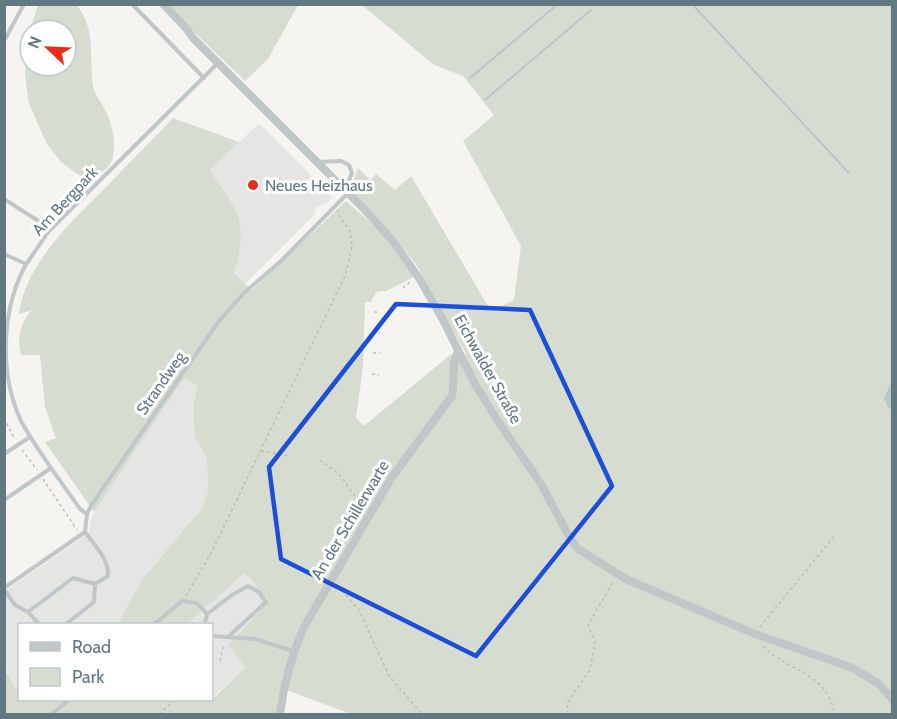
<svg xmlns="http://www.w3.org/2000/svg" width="897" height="719" font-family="Cabin,sans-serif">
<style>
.built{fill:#e5e5e4}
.green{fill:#d7dcd1;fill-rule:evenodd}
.water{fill:#b8c7c9}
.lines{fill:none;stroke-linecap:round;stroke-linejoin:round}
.stream{stroke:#b8c7c9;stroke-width:2}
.path{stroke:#bbbebf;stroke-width:1.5;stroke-dasharray:3 3;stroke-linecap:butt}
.service{stroke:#c1c6c8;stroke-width:4}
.minor{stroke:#c1c6c8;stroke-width:8}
.marked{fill:none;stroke:#1d4ed8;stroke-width:4.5;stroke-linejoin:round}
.poi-dot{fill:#e92d1b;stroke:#fff;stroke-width:2}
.labels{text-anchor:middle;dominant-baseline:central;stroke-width:6;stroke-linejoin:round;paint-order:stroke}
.poi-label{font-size:16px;fill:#627982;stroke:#fff;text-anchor:start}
.street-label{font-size:16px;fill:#627982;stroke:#fff}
</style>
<rect width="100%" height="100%" fill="#f5f4f0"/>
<path class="built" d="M259,123L332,197L326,204L317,207L315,210V214L245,284L234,273L237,265L238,216L210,170Z
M184,377L197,386L193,408L195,437L207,458L208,491L203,508L141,581L119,624H20L19,693L5,668V591L89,533L91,519L98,504Z
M245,573L269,601L228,645L245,667L212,698V624H187Z"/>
<path class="green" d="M38,5H77C96,30 89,55 93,85C94,95 103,104 107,114C113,127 119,155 108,167C102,174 91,176 83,178L61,162L47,144L29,104L25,74L26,42ZM30,30H66V66H30Z
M166,5H298L268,59L245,81Z
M362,5H892V714H348V713L286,690L282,714H5L4,668L19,693L20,700H212L245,667L228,645L269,601L245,573L187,624H118L141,581L203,507L208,491L207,459L195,437L193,408L197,386L184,378L94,512L45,442L56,438L45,407L40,355H21C17,338 20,322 32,310L19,314C25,264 72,221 106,187C128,164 151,141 173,118L239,142L210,170C218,186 232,199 238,216C243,232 240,258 234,273L252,290L346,201L380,231L414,277L386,291L376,292L371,302H365L363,367L356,418L364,426L451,354L458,362L466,354L416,264L350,189L358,168L370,180L376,174L395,190L411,176L491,311L514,300L521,246L463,141L494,115L463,76L434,65Z"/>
<path class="water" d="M892,381V411L887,406L884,398Z"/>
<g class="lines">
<path class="stream" d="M692,4L849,173
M470,78L558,4
M485,100L591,10"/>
<path class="path" d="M403,288L410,282
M374,312H380
M373,333H380
M373,353H380
M372,374L379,375
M4,418L14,438
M22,450L37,470
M261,451L291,456
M320,460L339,474L363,507
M43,479L77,530
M338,586L359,610L389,676L422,714
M186,596L211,553L345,276C348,262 355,246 350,232C347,225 340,219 337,211
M760,627L836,534
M763,646C790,673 825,670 835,714
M220,661L224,644
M159,714L175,700
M568,714L567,703L590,670L595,642L588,625L613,582"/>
<path class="service" d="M132,4L204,78
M4,41L24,4
M317,162L341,161L349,165L352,173L349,180L341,185
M4,199L51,229
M4,254L26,264
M4,454L30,437
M4,500L51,468
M87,514L80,509C60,480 38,452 21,421C0,376 1,315 23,270C30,257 40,245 48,232L217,64
M4,588L85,532L87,514L92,504L219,321L244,293L281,261L347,194
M4,589L15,605L28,612L73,578L95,584L108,576C109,559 95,546 85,532
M28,612L39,624
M66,624L94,602L95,584
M155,624L182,601L197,603L207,614
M205,624L207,614L232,595L248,586L259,592L266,602L229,636
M212,636L255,639L293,651
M52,714L69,700"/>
<path class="minor" d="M163,4L186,28L193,38L365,210L391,239L419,278L442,318L475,384L496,418L541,484L570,538L578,549L626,579L755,634L853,668L879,684L892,699
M280,714C284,683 291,656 304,627L392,477L452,396C455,382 451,364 458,351"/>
</g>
<path class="marked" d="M396,304L530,310L612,486L476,656L281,559L269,467Z"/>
<circle class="poi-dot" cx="253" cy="185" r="6"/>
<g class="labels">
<g class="poi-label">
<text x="265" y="185">Neues Heizhaus</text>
</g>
<g class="street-label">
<text transform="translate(65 201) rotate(-47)">Am Bergpark</text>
<text transform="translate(488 369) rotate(61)">Eichwalder Straße</text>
<text transform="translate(161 383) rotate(-55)">Strandweg</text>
<text transform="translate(350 520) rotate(-59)">An der Schillerwarte</text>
</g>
</g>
<rect width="897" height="719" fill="none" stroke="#627982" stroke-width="12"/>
<rect x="18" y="623" width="195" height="78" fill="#ffffff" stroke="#c0c9cd" stroke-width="1.5"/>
<rect x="30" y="642" width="30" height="9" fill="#c1c6c8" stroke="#c0c9cd" stroke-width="1.5"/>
<text x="72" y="653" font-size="18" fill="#627982">Road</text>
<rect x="30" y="668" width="30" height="18" fill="#d7dcd1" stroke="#c0c9cd" stroke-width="1.5"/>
<text x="72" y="683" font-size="18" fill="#627982">Park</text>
<g transform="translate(48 48) rotate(293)"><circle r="28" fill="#ffffff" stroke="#c0c9cd" stroke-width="1.5"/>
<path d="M0-4.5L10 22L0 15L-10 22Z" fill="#e92d1b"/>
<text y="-9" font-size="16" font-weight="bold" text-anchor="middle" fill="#627982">N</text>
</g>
</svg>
